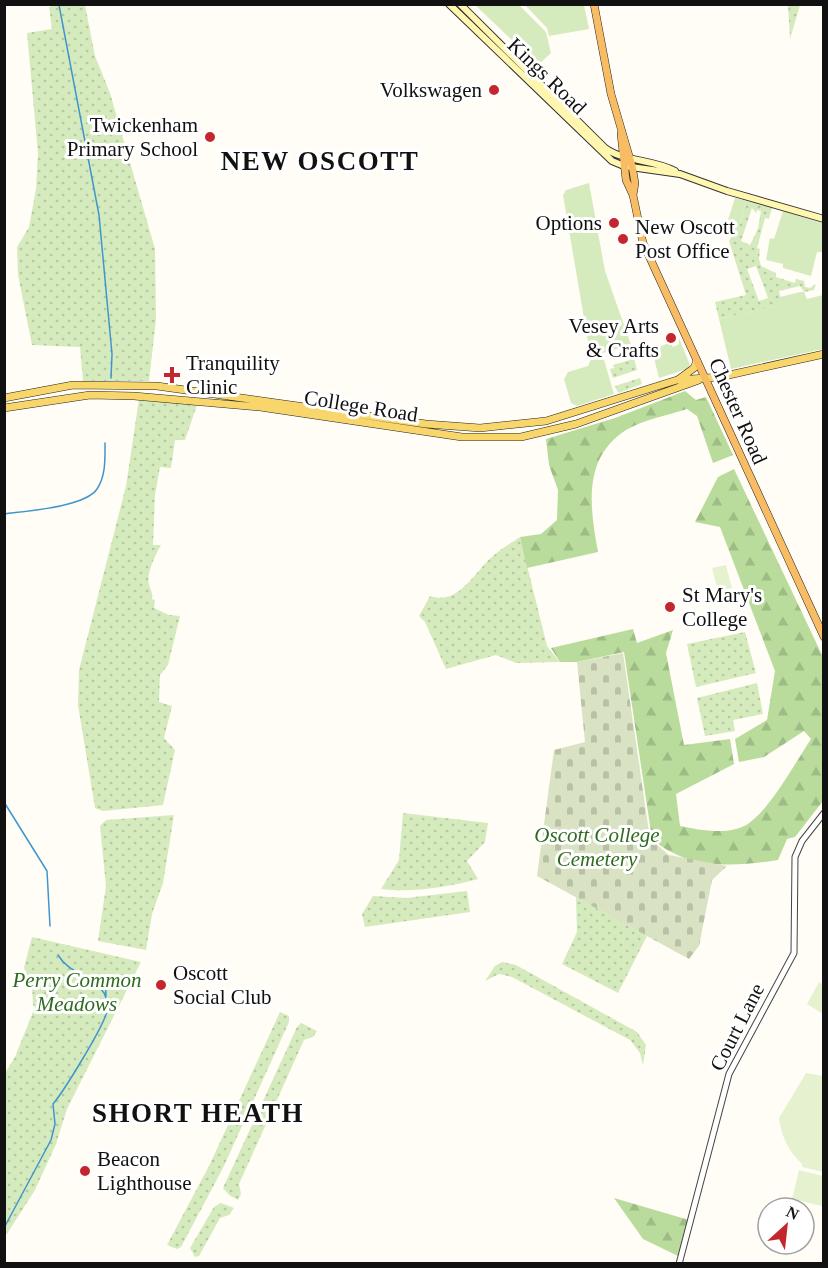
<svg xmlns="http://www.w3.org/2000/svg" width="828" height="1268" font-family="Georgia,serif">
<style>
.grass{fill:url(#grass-dots);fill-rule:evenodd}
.forest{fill:url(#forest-firs)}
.cemetery{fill:url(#cemetery-stones)}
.garden{fill:#d5ebbd}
.pitch{fill:#e6f2cf}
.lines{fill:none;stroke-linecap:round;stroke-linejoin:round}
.stream{stroke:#3f96cf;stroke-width:1.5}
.tertiary-casing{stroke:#444;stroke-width:7}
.secondary-casing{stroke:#333;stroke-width:8}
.primary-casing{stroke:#222;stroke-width:8}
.trunk-casing{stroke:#222;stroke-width:8}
.tertiary{stroke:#fff;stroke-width:5}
.secondary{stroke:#fff6b0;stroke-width:6}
.primary{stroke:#f9d66b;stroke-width:7}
.trunk{stroke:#f7bc64;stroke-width:7}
.poi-dot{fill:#c4262e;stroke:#fff;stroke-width:2}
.labels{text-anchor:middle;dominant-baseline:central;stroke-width:6;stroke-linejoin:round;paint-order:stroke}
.street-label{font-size:21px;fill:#111;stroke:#fff}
.poi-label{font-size:21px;fill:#111;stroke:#fff;text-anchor:start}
.park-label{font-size:21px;font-style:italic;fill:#2f6b1f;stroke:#fff}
.district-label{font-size:27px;font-weight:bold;letter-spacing:1.5px;fill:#111;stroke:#fff}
</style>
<defs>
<pattern id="grass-dots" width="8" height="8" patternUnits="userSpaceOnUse" patternTransform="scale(1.5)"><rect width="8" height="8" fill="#d5ebbd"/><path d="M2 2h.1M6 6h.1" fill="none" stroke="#b6c8a1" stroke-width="1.8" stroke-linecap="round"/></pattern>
<pattern id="forest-firs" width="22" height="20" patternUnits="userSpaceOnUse" patternTransform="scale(1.5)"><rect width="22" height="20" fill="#b9dc9c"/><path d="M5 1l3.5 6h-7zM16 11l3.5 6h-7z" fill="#9ebc85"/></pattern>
<pattern id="cemetery-stones" width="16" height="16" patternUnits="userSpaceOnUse" patternTransform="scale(1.5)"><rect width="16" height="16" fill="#d9e3c4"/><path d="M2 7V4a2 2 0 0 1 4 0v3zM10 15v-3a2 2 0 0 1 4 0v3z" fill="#b9c2a7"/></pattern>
</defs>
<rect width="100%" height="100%" fill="#fffdf5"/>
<path class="grass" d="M61,4L85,5L95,56L110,93L155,249L156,319L149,381H83L80,347L32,345L18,275L17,247L29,227L36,189L38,153L27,33L52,29L49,7Z
M788,5H800L790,39Z
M746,201L772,208L769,219L765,218L757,248L760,249L759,259L761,266L776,273V277L795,283L796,279L804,281L805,287L810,288L816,284L814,290L804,292L800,286L779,291L782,305L719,319L715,302L746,295L729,241L740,222ZM752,208L756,213L757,210L761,211L758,229L750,245L741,241ZM756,266L768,298L759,301L747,269Z
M631,345L637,370L613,378L610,369L614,368L613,365L630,360L626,347Z
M640,378L642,384L618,393L615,386Z
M139,399L197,405L185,440H175L171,468L160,467L155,495L153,545H161C155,556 146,573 149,585C151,591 153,592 152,599L155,600L154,608L169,615L180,616L168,665L160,675L159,702L172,706L164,738L175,750L163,805L103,811L95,808L78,705L79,670L126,486Z
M520,537L547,646L560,662L516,663L496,655L446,669L425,622L419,616L430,596C459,606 474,572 493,556C501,549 511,543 520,537Z
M745,632L756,673L696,687L687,644Z
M757,683L763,714L733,720L735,731L705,736L697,698Z
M403,813L488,823L485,842L467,861L478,879C449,887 411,893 381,889L399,860Z
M174,815L163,883L152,914L146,950L98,941L106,886L100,826L106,820Z
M467,891L470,912L365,927L362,914L373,896L406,898Z
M576,897L647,936L618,993L562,964L577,932Z
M32,937L141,962L67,1109L56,1144L35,1190L5,1237V1073L15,1057L35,1007L33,1005L32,985L24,968Z
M502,962L516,965L637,1032L646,1045L643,1065L640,1053L630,1040L512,977L499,974L485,981L495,966Z
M280,1012L289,1016V1022L223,1168L181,1247L177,1249L167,1245L210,1164Z
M301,1023L317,1031L313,1037L304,1040L239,1184L241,1194L238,1200L229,1195L223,1188L297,1027Z
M221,1203L234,1208L229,1215L220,1218L199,1256L195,1257L190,1248L214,1207Z"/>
<path class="forest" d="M685,391L696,400L706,397L733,455L713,463L697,416L687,409C668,415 643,420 626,430C582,458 590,508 598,552L527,568L520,537L541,534L557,520L558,490L549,465L546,439L615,418Z
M734,469L823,657V801L795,837L787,839L778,860C734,867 688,870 652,839L624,652L577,662H560L551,648L633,629L637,643L673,630L666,653L684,745L730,739L734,764L676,794L680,826C700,830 729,836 748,824C771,808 795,763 811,739L804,731L764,757L739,762L735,739L767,720L775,671L720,527L695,522L718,477Z
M614,1198L689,1220L678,1256L643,1239Z"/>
<path class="cemetery" d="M623,653L650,839L669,855L727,866L712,880L699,946L689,959L537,876L554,750L585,742L577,662Z"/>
<path class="garden" d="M475,5H519L546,32L551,53L538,65Z
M525,5H584L589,29L549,36L547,28Z
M589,183L605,271L631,345L602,353L614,394L577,406L571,403L564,379L568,372L588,366L591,359L563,195L566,190Z
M735,198L746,201L740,222L732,237L728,220Z
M783,211L823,223V252H817L811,276L783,268V264L766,260L770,238L774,239Z
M800,292H804L807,299L823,295V349L731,369L719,319L781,305L780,297Z
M679,338L690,365L687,369L659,378L652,350L671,342L673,347L679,344Z"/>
<path class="pitch" d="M726,565L732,588L718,591L712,568Z
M819,982L823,985V1014L807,1004Z
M806,1073L823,1076V1172L802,1167V1164C789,1152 781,1136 779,1118Z
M799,1170L823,1176L822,1206L792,1199Z"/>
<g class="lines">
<path class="stream" d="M59,5L99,215L112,354L111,378
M4,514C26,511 85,507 97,489C106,476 105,458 105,443
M4,802L47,871L50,926
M105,976L106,996
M4,1228L51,1140L55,1124L53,1104C64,1091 104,1026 107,1011C108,1003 106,994 101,989C88,975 68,972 58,955"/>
<g class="tertiary-casing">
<path id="tertiary" d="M679,1264L729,1074L794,953L795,857L802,841L824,813"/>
</g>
<g class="secondary-casing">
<path id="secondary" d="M449,4L612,161L624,166L680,174L727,191L824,219
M460,4L605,148C624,162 653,159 675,171"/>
</g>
<g class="primary-casing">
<path id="primary" d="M679,379L694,368L697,361
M4,398L73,385L157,386L426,424L480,428L546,421L677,380L720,377L824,354
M4,408L90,395L134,396L260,407L462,437H521L576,424L699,380"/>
</g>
<g class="trunk-casing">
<path id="trunk" d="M594,4L611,94L632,166L635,183L633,195L643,243L824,637
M621,134L626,180L633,195"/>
</g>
<use href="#tertiary" class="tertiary"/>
<use href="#secondary" class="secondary"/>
<use href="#primary" class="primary"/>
<use href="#trunk" class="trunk"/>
</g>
<g class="poi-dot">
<circle cx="494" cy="90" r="6"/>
<circle cx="210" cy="137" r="6"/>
<circle cx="614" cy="223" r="6"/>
<circle cx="623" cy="239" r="6"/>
<circle cx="671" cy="338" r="6"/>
<path d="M169 366h6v6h6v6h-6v6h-6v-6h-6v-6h6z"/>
<circle cx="670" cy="607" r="6"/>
<circle cx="161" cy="985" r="6"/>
<circle cx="85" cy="1171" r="6"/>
</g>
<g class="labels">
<g class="street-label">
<text transform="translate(547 76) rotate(44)">Kings Road</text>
<text transform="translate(361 406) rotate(9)">College Road</text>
<text transform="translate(738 411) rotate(66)">Chester Road</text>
<text transform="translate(737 1027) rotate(-63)">Court Lane</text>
</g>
<g class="poi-label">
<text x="482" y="90" text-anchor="end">Volkswagen</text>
<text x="198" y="125" text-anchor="end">Twickenham<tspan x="198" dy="24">Primary School</tspan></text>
<text x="602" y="223" text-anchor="end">Options</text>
<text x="635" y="227">New Oscott<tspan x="635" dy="24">Post Office</tspan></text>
<text x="659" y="326" text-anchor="end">Vesey Arts<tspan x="659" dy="24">&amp; Crafts</tspan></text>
<text x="186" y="363">Tranquility<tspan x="186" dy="24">Clinic</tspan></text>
<text x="682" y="595">St Mary's<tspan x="682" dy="24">College</tspan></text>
<text x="173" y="973">Oscott<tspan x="173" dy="24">Social Club</tspan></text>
<text x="97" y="1159">Beacon<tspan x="97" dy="24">Lighthouse</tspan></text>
</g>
<g class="park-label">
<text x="597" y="835">Oscott College<tspan x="597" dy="24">Cemetery</tspan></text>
<text x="77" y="980">Perry Common<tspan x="77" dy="24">Meadows</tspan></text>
</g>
<g class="district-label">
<text x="320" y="161">NEW OSCOTT</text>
<text x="198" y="1113">SHORT HEATH</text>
</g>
</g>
<rect width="828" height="1268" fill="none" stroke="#111111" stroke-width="12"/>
<g transform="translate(786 1226) rotate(27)"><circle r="28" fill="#ffffff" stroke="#a0a0a0" stroke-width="1.5"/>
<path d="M0-4.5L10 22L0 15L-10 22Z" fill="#c4262e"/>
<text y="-9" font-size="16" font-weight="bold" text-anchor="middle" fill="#111111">N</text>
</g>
</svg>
